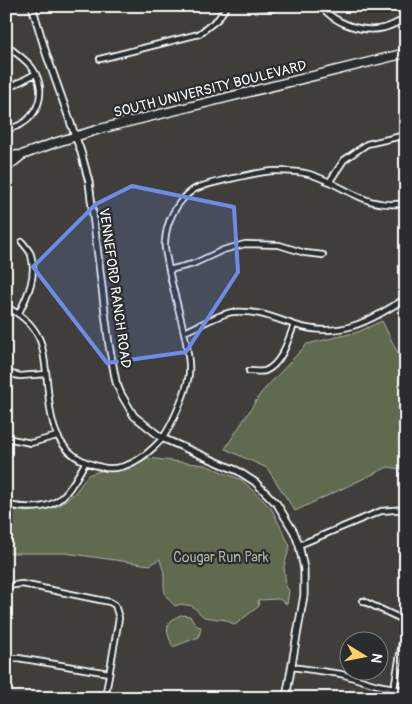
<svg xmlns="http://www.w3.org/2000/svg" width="412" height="704" font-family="Pangolin,sans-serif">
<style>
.green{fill:#616a50;stroke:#b0b4a8}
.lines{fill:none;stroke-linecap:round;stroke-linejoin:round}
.minor-casing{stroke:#fff;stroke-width:8}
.tertiary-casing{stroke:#fff;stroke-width:9}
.primary-casing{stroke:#fff;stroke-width:11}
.minor{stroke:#2a2d2e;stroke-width:4.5}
.tertiary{stroke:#2a2d2e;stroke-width:5.5}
.primary{stroke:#2a2d2e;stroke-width:8}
.marked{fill:#6c8ce6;fill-opacity:0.2;stroke:#6c8ce6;stroke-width:4;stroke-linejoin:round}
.labels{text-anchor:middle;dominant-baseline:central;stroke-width:4.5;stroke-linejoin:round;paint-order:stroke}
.street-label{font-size:14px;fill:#fff;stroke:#2a2d2e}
.park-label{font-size:14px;fill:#b0b4a8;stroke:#2a2d2e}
</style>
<rect width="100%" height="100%" fill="#3f3e3a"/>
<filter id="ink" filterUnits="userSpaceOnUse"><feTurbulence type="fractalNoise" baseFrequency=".02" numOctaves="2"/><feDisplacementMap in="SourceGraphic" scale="10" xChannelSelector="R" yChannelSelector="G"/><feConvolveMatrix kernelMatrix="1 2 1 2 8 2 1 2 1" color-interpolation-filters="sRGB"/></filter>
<g filter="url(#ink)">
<path class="green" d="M382,321L406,370V470L388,467L295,511L267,468L225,449L261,393L307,344L358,332Z
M148,458L205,465L242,480L271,508L290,546L284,566L286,586L289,591L287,604L279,599L258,600L259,606L235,625L226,620L204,617L192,606L181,604L175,606C163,595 164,591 164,576C164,570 161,565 160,559L150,565L65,553H6V509L28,512L58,506L75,493L88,475L106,469L129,466Z
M181,615L190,616L197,626L201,627L199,637L173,647C166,632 163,622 181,615Z"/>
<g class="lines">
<g class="minor-casing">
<path id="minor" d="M256,6L273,8L280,6
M321,6C335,24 362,33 384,28C391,26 399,22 406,18
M6,45C15,53 26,59 33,69C50,94 35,126 6,129
M100,59L199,34L218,19L227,6
M6,86L14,85L35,74
M330,181L344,160L367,144L406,135
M169,270L193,264L223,250L245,244L279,245L305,253L323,255
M6,307C21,314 32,323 39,338C44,348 44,360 46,371C51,417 49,455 101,467C124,473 146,456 161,440C171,428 188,389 189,373C190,364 188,356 187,347C182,319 173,292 168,265C167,258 164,249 165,242C166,222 176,202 193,190C202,184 263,171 275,171C285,171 299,171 309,174C347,185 363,210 406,203
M19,313C28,295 37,275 31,255C30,251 25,246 22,242
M184,332C197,327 221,313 233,312C255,310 272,317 292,324C339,340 368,322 406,298
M249,371C254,371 261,372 265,371C282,364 288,340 294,325
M6,373L20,376L46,374
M6,438L31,443L57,436
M6,505C54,513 63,503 85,463
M299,545L381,511L406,509
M6,586L22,584L110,602L115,605L119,618L105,698
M363,601L406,621
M6,659L18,658L109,673
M292,667L341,674L377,685L406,690
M394,688L402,643L406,633"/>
</g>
<g class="tertiary-casing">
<path id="tertiary" d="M32,6L46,53L81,152L89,182L109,345L116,382L121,394L134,416L162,438L238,471L255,482L277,504L294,532L299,545L304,569V595L286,698"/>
</g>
<g class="primary-casing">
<path id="primary" d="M6,156L22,155
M6,168L22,155L54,143L100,129L406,53"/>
</g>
<use href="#minor" class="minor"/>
<use href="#tertiary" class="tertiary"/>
<use href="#primary" class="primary"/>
</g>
</g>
<path class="marked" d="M132,186L234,207L238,272L186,352L107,363L33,267L96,204Z"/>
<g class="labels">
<g class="street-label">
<text transform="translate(210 89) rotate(-14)">SOUTH UNIVERSITY BOULEVARD</text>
<text transform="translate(115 288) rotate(82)">VENNEFORD RANCH ROAD</text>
</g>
<g class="park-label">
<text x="221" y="557">Cougar Run Park</text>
</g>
</g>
<rect width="412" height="704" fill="none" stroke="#2a2d2e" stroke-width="25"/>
<rect x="12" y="12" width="387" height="679" fill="none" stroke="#fff" stroke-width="2" filter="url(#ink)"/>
<g transform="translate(364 656) rotate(100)"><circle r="24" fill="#2a2d2e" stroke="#7f8182"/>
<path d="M0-4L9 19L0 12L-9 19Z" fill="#ffd166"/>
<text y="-8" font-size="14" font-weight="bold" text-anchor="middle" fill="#ffffff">N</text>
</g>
</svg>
